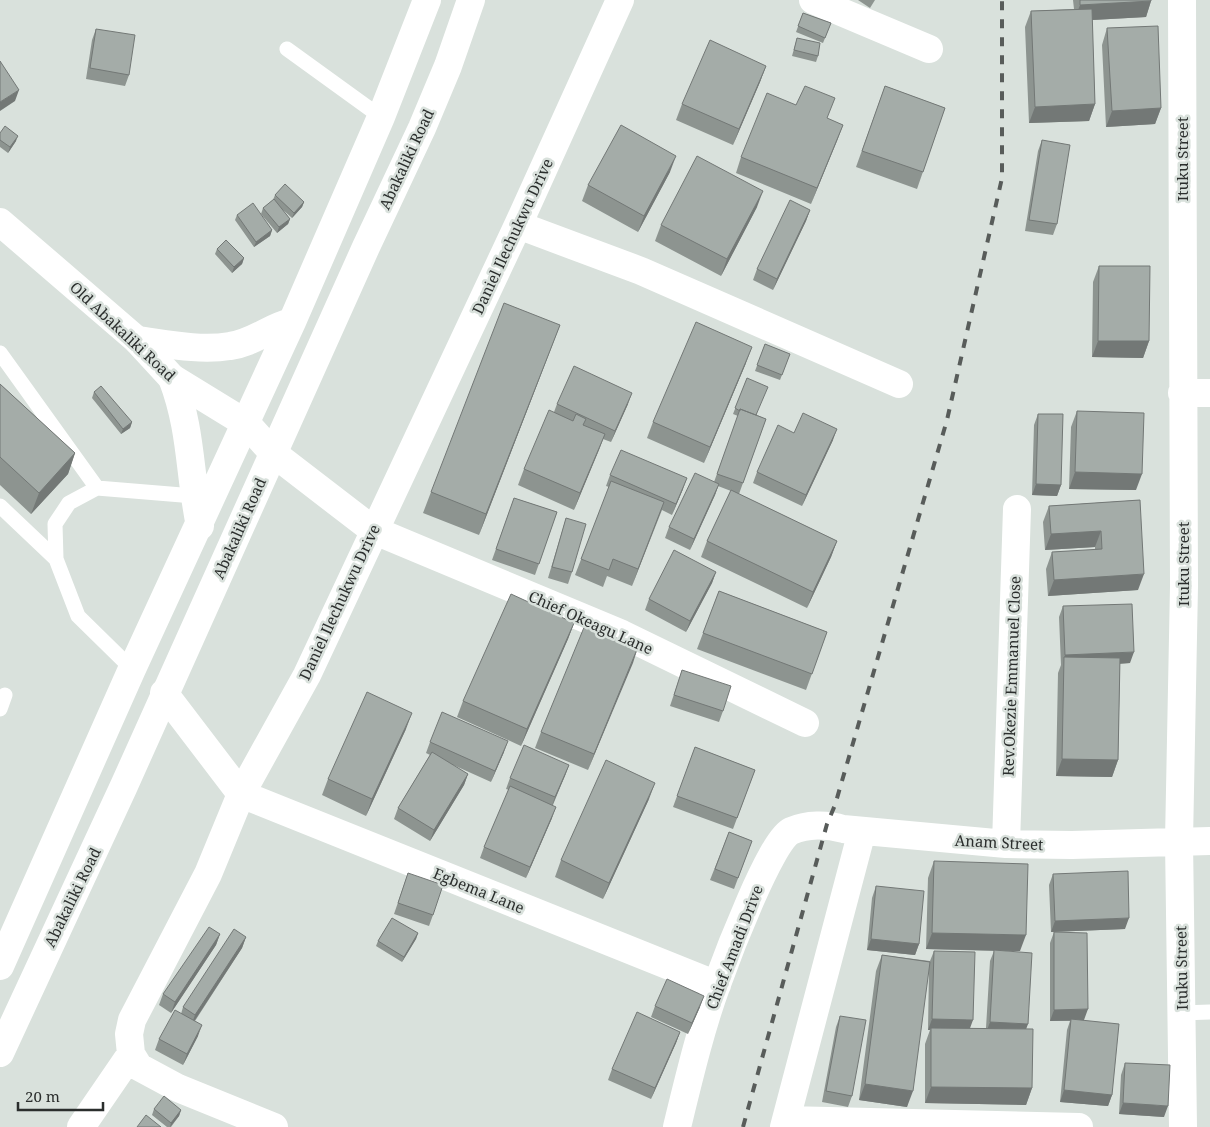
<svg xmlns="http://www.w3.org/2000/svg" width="1210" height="1127" font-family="'Noto Serif',serif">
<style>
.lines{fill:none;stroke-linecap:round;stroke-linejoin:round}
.lane{stroke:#fff;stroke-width:15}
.street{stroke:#fff;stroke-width:28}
.secondary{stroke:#fff;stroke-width:28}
.highway{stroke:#fff;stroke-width:28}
.rail{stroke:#585c5a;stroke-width:4;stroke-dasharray:9 9;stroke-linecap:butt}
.wall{fill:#8d9490}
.shaded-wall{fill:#737876}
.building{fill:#a4aca8;stroke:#737876}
.labels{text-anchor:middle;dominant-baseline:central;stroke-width:5;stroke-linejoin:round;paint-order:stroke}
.street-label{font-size:15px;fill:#2b2e2d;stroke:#d9e1dc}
</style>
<rect width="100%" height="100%" fill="#d9e1dc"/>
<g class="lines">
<path class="lane" d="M287,49L381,117
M0,353L97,488
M0,506L56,559
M132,669L78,616L56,559L55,524L69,503L97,488L194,496
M0,709L5,695
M1181,1013L1210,1012"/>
<path class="street" d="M813,0L929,49
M1182,0L1184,586L1179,841L1183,1127
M518,225L641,271L899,384
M1182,393H1210
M273,453L373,530L622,634L805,723
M164,693L241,794L717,985
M1006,844L1017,509
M786,1120L1079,1127
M81,1127L131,1054
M274,1127L178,1088L139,1067L131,1054L129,1034L132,1020L208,874L241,794L307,675L518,225L620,0
M677,1127C688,1082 701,1027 717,984C726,959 771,840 791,831C807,824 827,824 843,829L1006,844L1072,845L1210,841
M784,1127L862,831"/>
<path class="secondary" d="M0,222L137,340L172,378L247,424L273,453"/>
<path class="highway" d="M137,340C167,344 200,351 230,346C253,343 270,327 292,322
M172,378C192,430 189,473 200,526
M0,966L132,669L292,322L381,117L427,0
M0,1053L123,788L366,247L422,128L448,66L471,0"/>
<path class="rail" d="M743,1127L827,824L835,805L947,420L1002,178V0"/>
</g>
<path class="wall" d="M858,0H875L870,8Z
M1073,0H1151V1L1146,17L1092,20L1095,104L1089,121L1029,123L1025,27L1031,11L1074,9Z
M803,13L831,23L823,43L796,32Z
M1107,28L1161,108L1155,124L1106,127L1102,45Z
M96,29L129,75L125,86L86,79L92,40Z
M797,38L818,56L816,62L792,56Z
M766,66L760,82L733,145L676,120L682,104Z
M885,86L945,108L917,189L856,167Z
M828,119L843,125L811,204L736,173L741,157Z
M0,133L16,141L8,153L0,147Z
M1042,140L1057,224L1053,235L1025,231L1038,151Z
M670,172L638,232L582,201L588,185Z
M275,195L304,202L302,207L292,218L282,209L290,219L288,224L277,233L261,214L263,208L273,200Z
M757,207L721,276L655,241L661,225Z
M810,210L806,221L773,290L753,280L757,269Z
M237,215L272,230L270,236L254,247L235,220Z
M217,249L244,258L242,264L232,273L215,254Z
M1099,266L1149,341L1143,358L1092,357L1093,282Z
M560,325L479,535L423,513L431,492Z
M765,344L790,354L780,380L755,371Z
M746,363L704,463L647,438L653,422Z
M747,378L757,415L766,419L739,494L837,541L831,557L807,608L701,557L707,541L731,491L718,486L715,495L690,550L665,538L669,527L714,482L738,416L733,414Z
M0,384L75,453L68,474L31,514L0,485Z
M94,392L132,422L130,428L121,434L92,398Z
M557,404H628L611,442L603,439L574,510L518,485L524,469L554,412Z
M1077,411L1136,490L1069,489L1071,427Z
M1038,414L1061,485L1057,496L1032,495L1034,425Z
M794,433L833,440L802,506L753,483L757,472Z
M610,475L683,489L672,515L662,510L632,586L607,576L603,587L575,575L609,487L606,486Z
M514,498L557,512L535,575L492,560Z
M1140,500L1138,590L1048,596L1046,569L1052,552L1095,550V547L1045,550L1043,522L1049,506Z
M566,518L572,572L568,584L548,578Z
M716,572L712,583L686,632L645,610L649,599Z
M719,591L827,632L806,690L697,649Z
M1063,606L1130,663L1120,664L1118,760L1112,777L1056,776L1058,673L1061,665L1059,617Z
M574,623L568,639L521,746L457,717L463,701Z
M638,647L588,770L535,748L541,732Z
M682,670L723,711L719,722L670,706Z
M406,729L366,816L322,795L328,779Z
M430,742L504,752L491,782L451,764L468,774L464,785L430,841L394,819L398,808L430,755L426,753Z
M695,747L755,770L733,829L673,807Z
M569,765L553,805L552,818L526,878L480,858L484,847L509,790L506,789L510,778Z
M649,799L603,899L555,877L561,860Z
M729,832L752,841L734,889L710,880Z
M934,861L1020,951H1006L1026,1029L1032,1088L1026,1105L925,1103V1044L930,1030H928L929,969L907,1107L859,1100L876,971L882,955L930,961L934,951L970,1028H986L990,961L994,951L926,949L928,878Z
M408,873L433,915L429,926L394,914Z
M1053,874L1125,929L1051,932L1049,885Z
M876,886L919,944L915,955L867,950L872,898Z
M1054,932L1084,1020L1112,1095L1108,1106L1060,1102L1067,1030L1070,1021H1050V943Z
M418,933L416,939L402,962L376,946L378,941Z
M220,934L216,945L171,1013L159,1005L163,994Z
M246,937L242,948L195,1021L198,1036L183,1065L155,1050L159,1039L181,1014L183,1007Z
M655,1006L700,1007L688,1034L651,1017Z
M840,1016L852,1096L848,1107L822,1102L836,1027Z
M680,1032L676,1043L651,1099L608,1080L612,1069Z
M1125,1063L1164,1117L1119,1114L1121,1075Z
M154,1109L181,1110L179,1116L171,1127H167L152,1115Z"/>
<path class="shaded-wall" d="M1151,1L1146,17L1074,21L1080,5Z
M766,66L760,82L733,145L739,129Z
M19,90L15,101L0,111V102Z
M1095,104L1089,121L1029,123L1035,107Z
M1161,108L1155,124L1106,127L1112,111Z
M843,125L837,141L811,204L817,188Z
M18,136L16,141L8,153L10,147Z
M676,156L670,172L638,232L644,216Z
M763,191L757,207L721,276L727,259Z
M304,202L302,207L292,218L294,213Z
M810,210L806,221L773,290L777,279Z
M290,219L288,224L277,233L279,227Z
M272,230L270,236L254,247L256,242Z
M244,258L242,264L232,273L234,267Z
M560,325L552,346L479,535L486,514Z
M1098,341H1149L1143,358L1092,357Z
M752,347L746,363L704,463L710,447Z
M632,393L628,404L611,442L615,431Z
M132,422L130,428L121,434L123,429Z
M837,429L833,440L802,506L806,495Z
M605,434L599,450L574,510L580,493Z
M75,453L68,474L31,514L39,493Z
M1075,472L1142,474L1136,490L1069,489Z
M687,478L683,489L672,515L676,504Z
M719,484L715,495L690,550L694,539Z
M1036,484L1061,485L1057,496L1032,495Z
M664,502L658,518L632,586L638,569Z
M1101,531L1095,547L1045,550L1051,534Z
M837,541L831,557L807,608L813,592Z
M716,572L712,583L686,632L690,621Z
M1144,574L1138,590L1048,596L1054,580Z
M574,623L568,639L521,746L527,729Z
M638,647L633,663L588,770L594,754Z
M1134,652L1130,663L1064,666V658L1065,655Z
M412,713L406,729L366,816L372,799Z
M508,741L504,752L491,782L495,771Z
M1062,759L1118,760L1112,777L1056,776Z
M569,765L565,776L551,808L555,797Z
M468,774L464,785L430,841L434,830Z
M655,783L649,799L603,899L609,883Z
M556,807L552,818L526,878L530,867Z
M1129,918L1125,929L1051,932L1055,921Z
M418,933L416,939L402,962L404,957Z
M932,933L1026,935L1020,951L926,949Z
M220,934L216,945L171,1013L175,1002Z
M246,937L242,948L191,1026L195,1015Z
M871,939L919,944L915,955L867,950Z
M704,996L700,1007L688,1034L692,1023Z
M1088,1009L1084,1020L1050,1021L1054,1010Z
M932,1019L973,1020L969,1031L931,1028L930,1030H928Z
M990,1022L1028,1024L1024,1035L986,1033Z
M202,1025L198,1036L183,1065L187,1054Z
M680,1032L676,1043L651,1099L655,1088Z
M865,1084L913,1091L907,1107L859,1100Z
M931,1087L1032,1088L1026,1105L925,1103Z
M1064,1090L1112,1095L1108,1106L1060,1102Z
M1123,1103L1168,1106L1164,1117L1119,1114Z
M181,1110L179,1116L170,1127L171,1123Z"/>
<path class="building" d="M1080,0H1151V1L1080,5Z
M1092,9L1095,104L1035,107L1031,11Z
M803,13L831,23L825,38L798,26Z
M1158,26L1161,108L1112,111L1107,28Z
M96,29L135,35L129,75L90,68Z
M797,38L820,43L818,56L794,50Z
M710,40L766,66L739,129L682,104Z
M0,61L19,90L0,102Z
M805,86L835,98L827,118L843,125L817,188L741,157L767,93L796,105Z
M885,86L945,108L923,172L862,151Z
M621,125L676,156L644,216L588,185Z
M5,126L18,136L10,147L0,140V133Z
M1042,140L1070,145L1057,224L1029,220Z
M697,156L763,191L727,259L661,225Z
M285,184L304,202L294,213L275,195Z
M274,199L290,219L279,227L263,208Z
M790,200L810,210L777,279L757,269Z
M253,203L272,230L256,242L237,215Z
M226,240L244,258L234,267L217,249Z
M1099,266H1150L1149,341H1098Z
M504,303L560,325L486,514L431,492Z
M696,322L752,347L710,447L653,422Z
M765,344L790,354L782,375L757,365Z
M574,366L632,393L615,431L557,404Z
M747,378L768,387L756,415L740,409V411L735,408Z
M0,384L75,453L39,493L0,457Z
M101,386L132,422L123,429L94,392Z
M740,409L766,419L743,483L717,474Z
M549,410L573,421L576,414L586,419L583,425L605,434L580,493L524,469Z
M1077,411L1144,413L1142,474L1075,472Z
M803,413L837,429L806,495L757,472L778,425L794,433Z
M1038,414H1063L1061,485L1036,484Z
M621,450L687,478L676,504L610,475Z
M695,473L719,484L694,539L669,527Z
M611,481L664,502L638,569L613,559L609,570L581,559Z
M731,490L837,541L813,592L707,541Z
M514,498L557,512L539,564L496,549Z
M1140,500L1144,574L1054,580L1052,552L1102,549L1101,531L1051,534L1049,506Z
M566,518L586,524L572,572L552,567Z
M674,550L716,572L690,621L649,599Z
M719,591L827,632L812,674L703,633Z
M511,594L574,623L527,729L463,701Z
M1132,604L1134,652L1065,655L1063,606Z
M585,625L638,647L594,754L541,732Z
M1064,657L1120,658L1118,760L1062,759Z
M682,670L731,686L723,711L674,695Z
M367,692L412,713L372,799L328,779Z
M442,712L508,741L495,771L430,742Z
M524,745L569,765L555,797L510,778Z
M695,747L755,770L737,818L677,796Z
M432,752L468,774L434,830L398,808Z
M606,760L655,783L609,883L561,860Z
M510,786L556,807L530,867L484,847Z
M729,832L752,841L738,878L715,869Z
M934,861L1028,864L1026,935L932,933Z
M1128,871L1129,918L1055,921L1053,874Z
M408,873L443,885L433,915L398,903Z
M876,886L924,891L919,944L871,939Z
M392,918L418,933L404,957L378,941Z
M209,927L220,934L175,1002L163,994Z
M234,929L246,937L195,1015L183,1007Z
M1054,932L1087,933L1088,1009L1054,1010Z
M994,950L1032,953L1028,1024L990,1022Z
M934,951L975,952L973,1020L932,1019Z
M882,955L930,962L913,1091L865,1084Z
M667,979L704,996L692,1023L655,1006Z
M175,1010L202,1025L187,1054L159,1039Z
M637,1012L680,1032L655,1088L612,1069Z
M840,1016L866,1020L852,1096L826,1091Z
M1071,1019L1119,1024L1112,1095L1064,1090Z
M931,1028L1033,1029L1032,1088L931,1087Z
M1125,1063L1170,1065L1168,1106L1123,1103Z
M164,1096L181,1110L171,1123L154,1109Z
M146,1115L161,1127H137Z"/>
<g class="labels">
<g class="street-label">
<text transform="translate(406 159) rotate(-65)">Abakaliki Road</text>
<text transform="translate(1182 159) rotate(-90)">Ituku Street</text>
<text transform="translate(512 236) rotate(-65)">Daniel Ilechukwu Drive</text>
<text transform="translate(123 331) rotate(43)">Old Abakaliki Road</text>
<text transform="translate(239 528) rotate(-66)">Abakaliki Road</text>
<text transform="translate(1183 564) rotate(-90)">Ituku Street</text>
<text transform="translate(339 602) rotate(-65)">Daniel Ilechukwu Drive</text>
<text transform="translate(591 622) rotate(24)">Chief Okeagu Lane</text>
<text transform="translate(1011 676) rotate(-88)">Rev.Okezie Emmanuel Close</text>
<text transform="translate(999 842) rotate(3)">Anam Street</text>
<text transform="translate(479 890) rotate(22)">Egbema Lane</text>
<text transform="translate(72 897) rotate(-64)">Abakaliki Road</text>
<text transform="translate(734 947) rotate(-69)">Chief Amadi Drive</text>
<text transform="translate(1181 968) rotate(-91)">Ituku Street</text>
</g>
</g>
<path d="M18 1102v8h85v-8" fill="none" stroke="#2b2e2d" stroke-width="2.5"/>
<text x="25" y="1102" font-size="15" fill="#2b2e2d" stroke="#d9e1dc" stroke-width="4" paint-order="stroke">20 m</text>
</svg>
